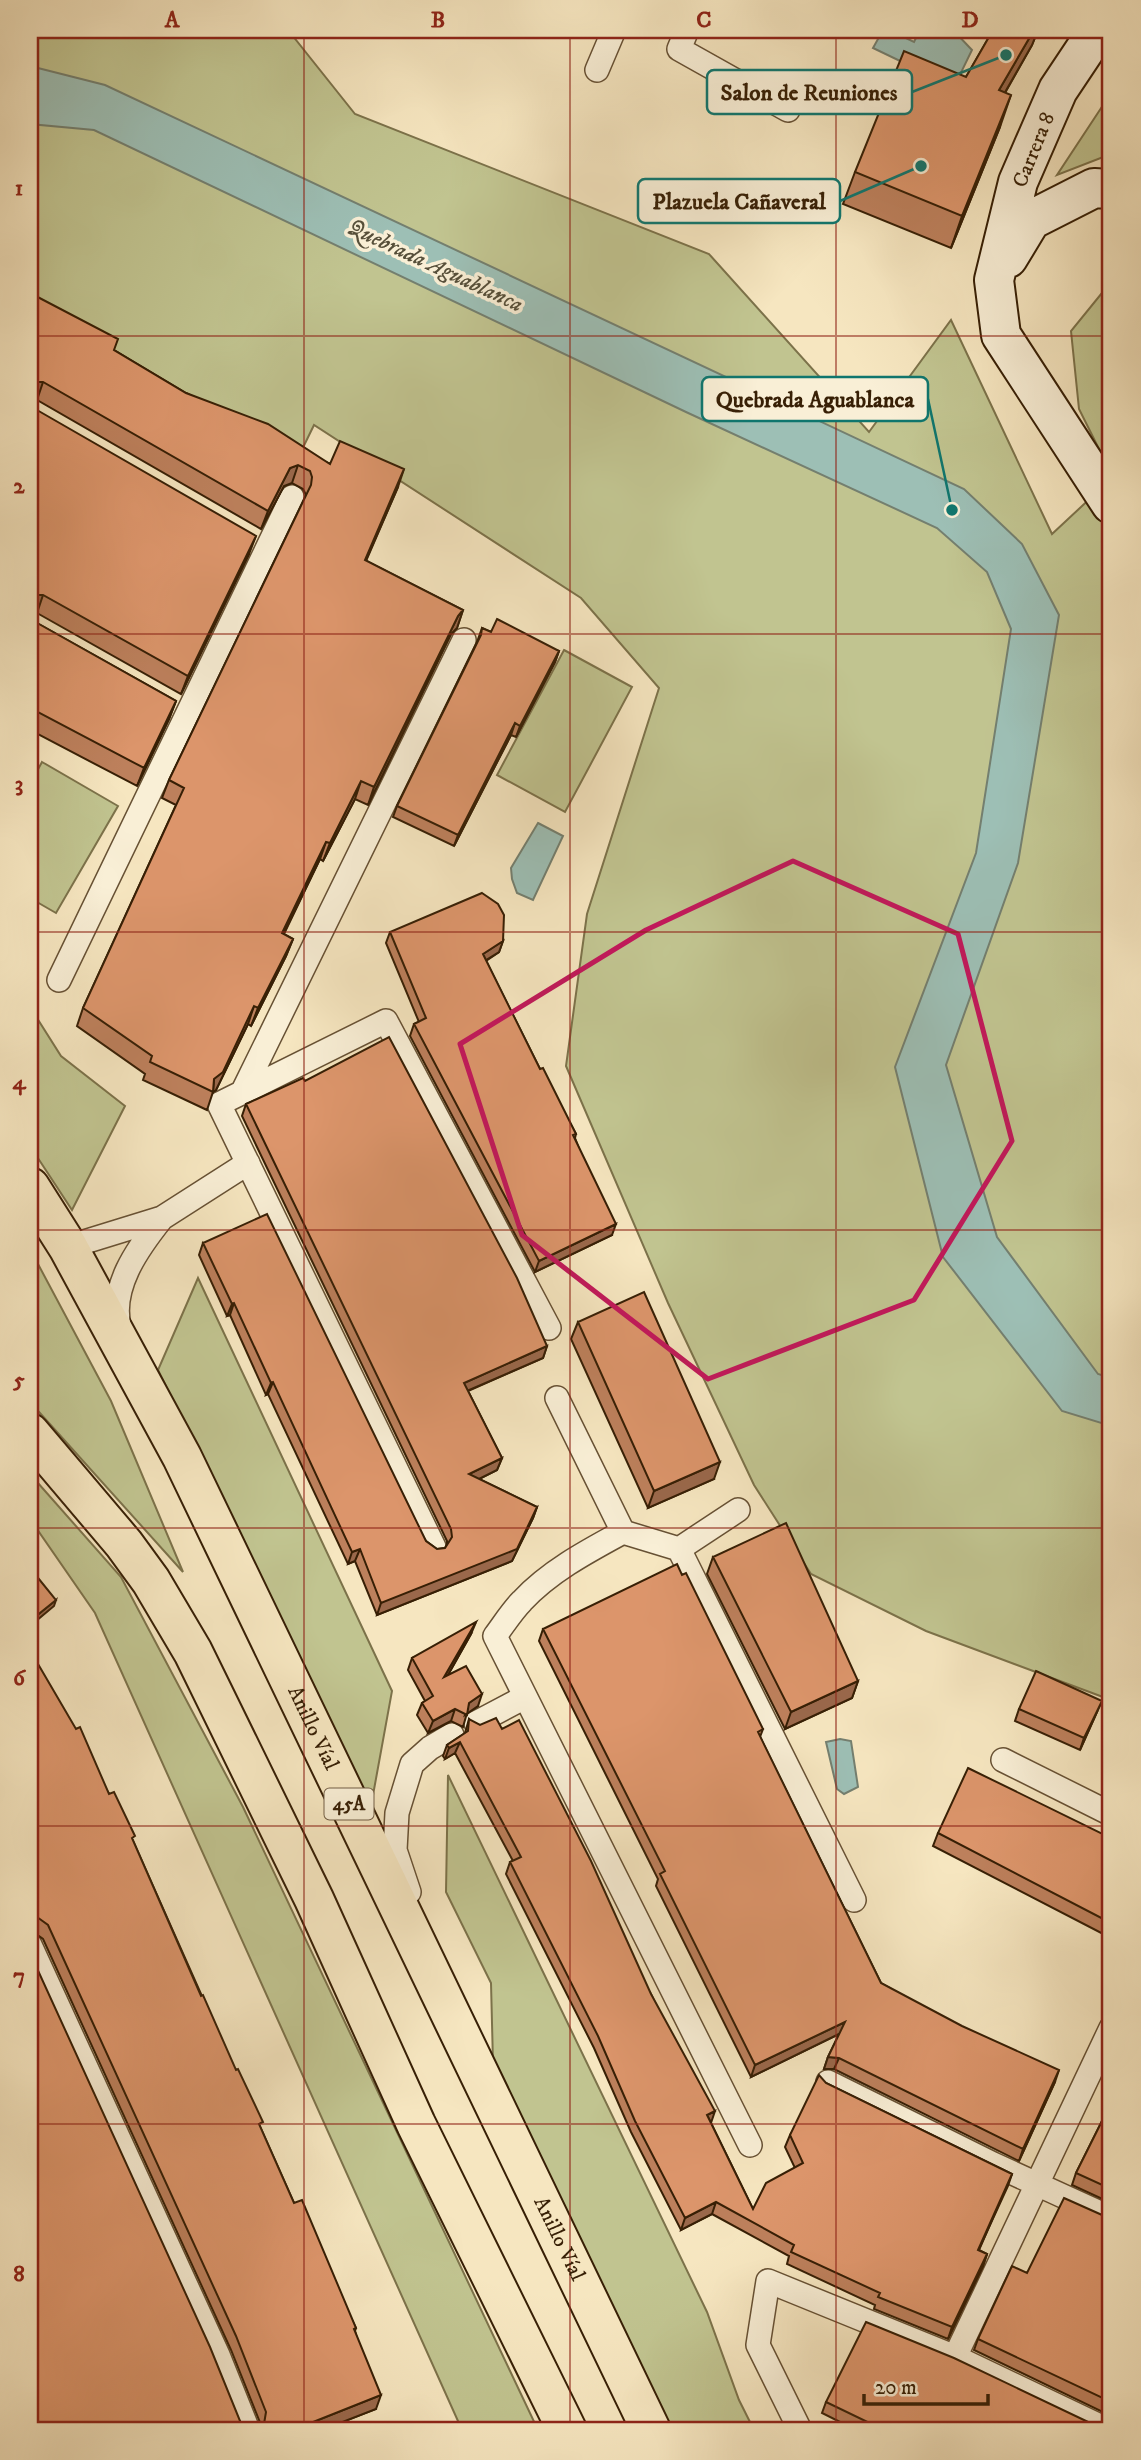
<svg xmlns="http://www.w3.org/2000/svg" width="1141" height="2460" font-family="'IM FELL DW Pica',serif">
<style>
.green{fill:#c1c490;stroke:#7c724a;stroke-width:2}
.water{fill:#9dbfb5;stroke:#747f6f;stroke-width:2}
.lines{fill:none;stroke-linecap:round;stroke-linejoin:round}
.lane-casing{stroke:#675134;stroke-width:26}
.secondary-casing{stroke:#371f05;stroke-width:42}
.highway-casing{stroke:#371f05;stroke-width:42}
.lane{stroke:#f9efd6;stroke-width:23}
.secondary{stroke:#f9efd6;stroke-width:38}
.highway{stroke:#f6e6c0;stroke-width:38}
.wall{fill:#bd805c;stroke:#371f05;stroke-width:2}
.shaded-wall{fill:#9a684b;stroke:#371f05;stroke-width:2}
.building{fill:#dc956b;stroke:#371f05;stroke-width:2}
.marked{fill:none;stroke:#c2185b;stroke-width:5;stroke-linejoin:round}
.grid{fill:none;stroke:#8f2418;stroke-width:2;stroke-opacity:0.55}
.labels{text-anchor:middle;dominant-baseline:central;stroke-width:7;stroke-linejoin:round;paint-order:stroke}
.shield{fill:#f9efd6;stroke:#715d44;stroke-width:2}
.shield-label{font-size:19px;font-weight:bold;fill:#371f05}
.street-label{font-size:21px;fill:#371f05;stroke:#f9efd6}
.water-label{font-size:23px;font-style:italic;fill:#564f3a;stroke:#f9efd6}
.leader{fill:none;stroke:#0f766e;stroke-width:2.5}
.callout-dot{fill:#0f766e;stroke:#f9efd6;stroke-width:2.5}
.callout{fill:#f9efd6;stroke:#0f766e;stroke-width:2.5}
.callout-label{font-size:23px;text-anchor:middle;font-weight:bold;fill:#371f05}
.neatline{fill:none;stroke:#8f2418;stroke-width:2.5}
.grid-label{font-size:23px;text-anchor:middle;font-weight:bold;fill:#8f2418}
</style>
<rect width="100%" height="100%" fill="#f6e6c0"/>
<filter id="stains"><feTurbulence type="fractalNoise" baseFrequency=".00286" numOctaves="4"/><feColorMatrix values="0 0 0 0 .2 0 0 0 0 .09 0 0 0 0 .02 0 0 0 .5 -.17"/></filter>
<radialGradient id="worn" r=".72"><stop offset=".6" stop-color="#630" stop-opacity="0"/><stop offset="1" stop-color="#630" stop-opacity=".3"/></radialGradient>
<path class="green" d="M30,30H288L355,114L709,254L869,432L951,320L1052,534L1111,479V1700L926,1631L811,1574L754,1485L668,1303L566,1066L587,914L659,688L581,598L314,425L295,464L30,297Z
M1111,93V154L1057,175Z
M1106,288L1111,292V473L1079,409L1071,331Z
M564,650L632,687L565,812L497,775Z
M42,762L118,806L56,913L30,898V784Z
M30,1007L61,1056L125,1106L72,1210L30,1146Z
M30,1249L111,1401L183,1572L30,1402Z
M198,1278L392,1691L371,1806L158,1370Z
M30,1474L121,1577L243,1807L538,2430H462L95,1613L30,1519Z
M448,1775L707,2312L739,2400L754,2430H670L493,2063L491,1983L446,1892Z"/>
<path class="water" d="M883,30H889L914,42L919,32L953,30L972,50L954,87L873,48Z
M30,66L105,85L964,489L1022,544L1059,615L1018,863L946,1065L997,1237L1098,1374L1111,1378V1426L1062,1411L943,1257L895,1067L976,853L1011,629L987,572L937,528L686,412L94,130L30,124Z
M538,823L563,836L533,900L517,893L512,879L511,868Z
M840,1739L851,1741L858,1787L844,1794L837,1789L826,1742Z"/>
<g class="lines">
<g class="lane-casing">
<path id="lane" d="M687,30L679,49L788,110
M597,70L614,30
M59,980L292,497
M242,1093L464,640
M68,1247L162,1218L248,1163
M120,1330C108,1289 138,1248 162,1218
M557,1398L623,1532
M434,1547L219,1104L386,1021L549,1328
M679,1549L738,1510
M476,1723L525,1697
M1003,1760L1111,1814
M409,1892L395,1850L397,1813L412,1764L430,1748L452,1735
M30,1945L218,2355L248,2430
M828,2082L993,2164L1111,2218
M750,2145L495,1636C504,1624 512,1611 522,1601C550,1571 588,1551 623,1532L679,1549L854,1900
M955,2357L1111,2028
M800,2430L758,2345L768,2281L955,2357L1108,2430"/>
</g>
<g class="secondary-casing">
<path id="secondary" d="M1098,30L1058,90L1018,182L994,280L1001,335L1111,504
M1008,258L1031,220L1094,188L1111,189"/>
</g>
<g class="highway-casing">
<g id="highway">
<path id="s1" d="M30,1187L68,1247L182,1457L651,2430"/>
<path d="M30,1433L124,1544L151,1581L193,1652L314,1899L416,2124L567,2430"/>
</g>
</g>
<use href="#lane" class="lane"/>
<use href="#secondary" class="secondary"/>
<use href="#highway" class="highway"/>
</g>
<path class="wall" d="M993,30H1038L1032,45L1005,93L1000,127L951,248L843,204L855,172L966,77Z
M30,293L114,350L186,393L330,464L398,487L366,561L463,610L457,628L451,634L368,805L355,799L323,861L320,859L284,934L293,939L286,956L251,1026L248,1024L216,1090L213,1092L207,1110L143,1080L145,1074L77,1026L83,1008L176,805L162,798L169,780L306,495L303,489L292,483L284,486L261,529L37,400H30Z
M30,406L249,554L181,694L37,613Z
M30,619L176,701L169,719L137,786L30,730Z
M482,628L491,632L559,651L555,662L516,737L511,735L454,846L393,817L397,806L477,642Z
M390,932L503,941L499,952L486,961L540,1069L576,1134L575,1138L612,1235L535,1272L410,1036L414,1024L419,1022L386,943Z
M305,1081L547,1346L543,1358L468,1391L502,1458L497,1470L479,1479L537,1507L533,1518L512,1561L377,1615L355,1561L348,1564L268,1394L266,1395L230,1315L227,1316L199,1255L203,1243L426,1541L437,1549L445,1548L447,1544V1541L242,1116L246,1104Z
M578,1322L714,1479L648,1508L571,1339Z
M713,1557L858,1681L852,1698L785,1729L707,1574Z
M543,1629L763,1729L760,1737L881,1983L1055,2082L1019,2161L834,2069H824L828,2057L839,2034L751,2077L656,1886L658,1879L539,1641Z
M471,1634L448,1675L478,1706L467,1713L463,1727L451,1721L428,1733L417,1715L422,1703L425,1701L408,1670L412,1658Z
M30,1653L109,1794L133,1841L294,2203L356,2328L355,2331L376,2409L322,2430H30L240,2421L245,2428L258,2429L261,2425L231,2350L43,1939L32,1931Z
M1019,1709L1097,1712L1080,1750L1015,1721Z
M469,1719L651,1994L711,2123L753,2209L795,2168L785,2147L790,2135L826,2083L1012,2174L979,2250L987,2254L983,2266L948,2339L874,2309L875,2305L787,2264L789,2256L712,2214L681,2230L631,2132L594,2048L506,1874L510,1862L513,1861L455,1753L445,1759L443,1756L447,1745L465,1733Z
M938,1833L1111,1838V1938L933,1846Z
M1111,2103V2203L1072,2185L1076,2173Z
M1111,2219V2416L974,2350L978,2339L1027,2273Z
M826,2402L1105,2430H856L822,2413Z"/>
<path class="shaded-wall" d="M1034,30H1038L1032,45L988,122L999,90Z
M1011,95L1000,127L951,248L962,216Z
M30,382H43L37,400H30Z
M298,465L292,483L284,486L261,529L268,511L290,468Z
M404,469L398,487L358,578L365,560Z
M256,536L249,554L181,694L188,676Z
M30,595H43L37,613H30Z
M463,610L457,628L451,634L368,805L374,787L458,616Z
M559,651L555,662L516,737L520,726Z
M176,701L169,719L137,786L144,768Z
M515,723L511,735L454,846L458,835Z
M361,781L355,799L323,861L330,843Z
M326,842L320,859L275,951L282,933Z
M293,939L286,956L251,1026L258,1008Z
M503,941L499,952L478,965L483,954Z
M254,1006L248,1024L216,1090L213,1092L214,1079Z
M616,1224L612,1235L535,1272L539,1261Z
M234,1303L230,1315L227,1316L232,1304Z
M547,1346L543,1358L460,1394L464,1383Z
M273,1382L268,1394L266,1395L271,1383Z
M502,1458L497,1470L465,1486L469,1474Z
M720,1462L714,1479L648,1508L654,1491Z
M537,1507L533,1518L512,1561L377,1615L381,1603Z
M360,1549L355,1561L348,1564L352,1552Z
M56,1600L54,1606L30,1626V1621Z
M476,1622L471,1634L440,1689L444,1677Z
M858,1681L852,1698L785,1729L791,1712Z
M482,1694L478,1706L465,1715L469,1703Z
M1102,1701L1097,1712L1080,1750L1084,1738Z
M455,1709L451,1721L428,1733L433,1721Z
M460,1742L455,1753L445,1759L449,1748Z
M37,1917L32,1931L30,1932V1919Z
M845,2022L841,2033L751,2077L755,2065Z
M828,2057L839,2058L834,2069H824Z
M1059,2070L1055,2082L1019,2161L1023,2149Z
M715,2111L711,2123L707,2115Z
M1012,2174L1008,2186L973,2262L978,2250Z
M716,2202L712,2214L681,2230L685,2218Z
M987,2254L983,2266L948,2339L952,2327Z
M381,2395L376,2409L322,2430H293Z"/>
<path class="building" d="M993,30H1034L999,90L1011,95L962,216L855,172L904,51L966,77Z
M30,293L118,339L114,350L186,393L268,424L330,464L340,441L404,469L365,560L463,610L458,616L374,787L361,781L330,843L326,842L282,933L293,939L258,1008L254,1006L223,1072L214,1079L213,1092L150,1062L152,1056L83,1008L184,788L169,780L311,485L312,477L310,471L298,465L290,468L268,511L43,382H30Z
M30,406L256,536L188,676L43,595H30Z
M30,619L176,701L144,768L30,708Z
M497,619L559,651L520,726L515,723L458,835L397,806L481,635L482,628L491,632Z
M482,893L498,904L504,915L503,941L483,954L540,1069L543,1068L576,1134L573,1135L616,1224L539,1261L414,1024L426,1018L390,932Z
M389,1037L517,1278L547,1346L464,1383L502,1458L469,1474L537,1507L517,1549L381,1603L360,1549L352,1552L273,1382L271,1383L234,1303L232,1304L203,1243L267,1214L426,1541L437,1549L445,1548L452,1537L451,1529L246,1104L303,1078L305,1081Z
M644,1292L720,1462L654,1491L578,1322Z
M786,1523L858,1681L791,1712L713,1557Z
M677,1564L682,1575L686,1573L763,1729L758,1732L881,1983L962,2026L1059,2070L1023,2149L839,2058L828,2057L845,2022L755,2065L660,1874L665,1871L543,1629Z
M30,1568L56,1600L30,1621Z
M476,1622L444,1677L466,1666L482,1694L469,1703L467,1715L455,1709L433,1721L422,1703L433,1696L412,1658Z
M31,1652L76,1729L80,1727L109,1794L114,1792L135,1836L132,1838L201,1996L203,1995L236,2070L238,2069L263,2122L259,2124L294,2203L302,2200L356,2328L354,2329L381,2395L293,2430H30V1953L210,2347L240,2421L245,2428L258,2429L264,2424L266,2412L236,2336L48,1925L37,1917L30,1919V1653Z
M1036,1671L1102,1701L1084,1738L1019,1709Z
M496,1718L502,1729L519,1720L591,1861L651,1994L715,2111L707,2115L753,2209L766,2183L803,2163L790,2135L819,2075L826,2083L1012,2174L978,2250L987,2254L952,2327L878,2297L880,2293L791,2252L794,2245L716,2202L685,2218L635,2121L598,2036L510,1862L521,1857L460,1742L449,1748L447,1745L468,1731L469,1719L480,1725Z
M968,1768L1111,1838V1923L938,1833Z
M1111,2103V2189L1076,2173Z
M1064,2198L1111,2219V2402L978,2339L1012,2266L1027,2273Z
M866,2322L954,2358L1105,2430H884L826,2402Z"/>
<path class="marked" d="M793,861L958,934L1012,1141L914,1300L708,1379L522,1235L460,1044L646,930Z"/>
<path class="grid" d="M304,30V2430M570,30V2430M836,30V2430M30,336H1111M30,634H1111M30,932H1111M30,1230H1111M30,1528H1111M30,1826H1111M30,2124H1111"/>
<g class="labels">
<rect class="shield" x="324.5" y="1788.5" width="49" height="31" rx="5"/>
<g class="shield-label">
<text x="349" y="1804">45A</text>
</g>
<g class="street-label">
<text transform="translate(1034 150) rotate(-68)">Carrera 8</text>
<text stroke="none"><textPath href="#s1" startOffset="611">Anillo Víal</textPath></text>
<text stroke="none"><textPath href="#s1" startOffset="1178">Anillo Víal</textPath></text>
</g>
<g class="water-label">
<text transform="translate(435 266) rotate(25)">Quebrada Aguablanca</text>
</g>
</g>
<path class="leader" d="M1006 55L912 92M921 166L840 201M952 510L928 399"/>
<g class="callout-dot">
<circle cx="1006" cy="55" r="7"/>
<circle cx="921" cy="166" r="7"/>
<circle cx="952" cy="510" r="7"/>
</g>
<g class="callout">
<rect x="707" y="70" width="205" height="44" rx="7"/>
<rect x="638" y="179" width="202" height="44" rx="7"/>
<rect x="702" y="377" width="226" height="44" rx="7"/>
</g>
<g class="callout-label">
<text x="809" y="100">Salon de Reuniones</text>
<text x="739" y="209">Plazuela Cañaveral</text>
<text x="815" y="407">Quebrada Aguablanca</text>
</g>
<rect width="1141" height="2460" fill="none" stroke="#f6e6c0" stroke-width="77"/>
<path d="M864 2394v10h124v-10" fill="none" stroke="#371f05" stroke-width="3.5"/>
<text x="875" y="2394" font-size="21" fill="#371f05" stroke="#f9efd6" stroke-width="5" paint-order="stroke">20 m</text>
<rect x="38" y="38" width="1064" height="2384" class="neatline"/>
<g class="grid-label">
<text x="172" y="27">A</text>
<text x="438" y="27">B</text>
<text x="704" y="27">C</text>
<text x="970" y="27">D</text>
<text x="19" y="195">1</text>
<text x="19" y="493">2</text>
<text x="19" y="791">3</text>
<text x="19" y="1089">4</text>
<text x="19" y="1387">5</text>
<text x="19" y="1685">6</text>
<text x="19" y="1983">7</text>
<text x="19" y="2281">8</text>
</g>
<rect width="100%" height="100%" filter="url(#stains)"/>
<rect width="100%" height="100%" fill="url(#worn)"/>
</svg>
